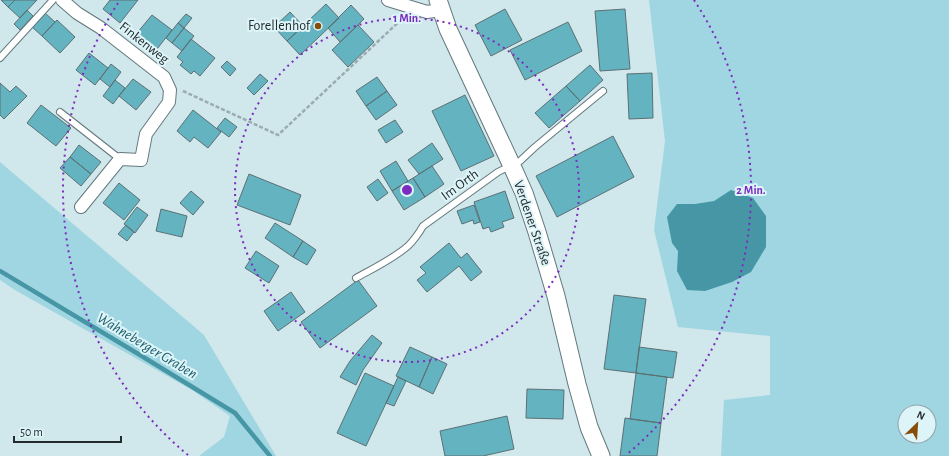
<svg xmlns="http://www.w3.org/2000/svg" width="949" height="456" font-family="'Alegreya Sans',sans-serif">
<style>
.green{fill:#a0d6e1;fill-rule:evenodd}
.water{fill:#4796a5}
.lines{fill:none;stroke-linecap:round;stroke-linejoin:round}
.stream{stroke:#4796a5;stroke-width:4.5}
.building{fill:#64b3c1;stroke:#5c7074}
.lane-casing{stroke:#63787c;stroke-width:8}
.street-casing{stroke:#63787c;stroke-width:14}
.secondary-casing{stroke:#63787c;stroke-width:19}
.path{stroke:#9aacaf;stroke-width:2.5;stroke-dasharray:4 2;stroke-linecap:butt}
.lane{stroke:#fff;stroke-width:6}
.street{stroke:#fff;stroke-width:12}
.secondary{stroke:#fff;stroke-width:17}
.ring{fill:none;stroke:#7b2cbf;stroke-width:2;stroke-dasharray:2 4}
.poi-dot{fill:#884d08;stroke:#ddf4f9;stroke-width:1.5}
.labels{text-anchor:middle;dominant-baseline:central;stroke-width:4;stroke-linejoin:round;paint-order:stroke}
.poi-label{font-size:14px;fill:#232c2d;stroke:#ddf4f9;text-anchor:end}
.street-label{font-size:14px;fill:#232c2d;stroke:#ddf4f9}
.water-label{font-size:15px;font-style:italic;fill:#1b5c68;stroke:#ddf4f9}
.centre{fill:#7b2cbf;stroke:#ddf4f9;stroke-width:2}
.ring-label{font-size:12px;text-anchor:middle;font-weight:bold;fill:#7b2cbf;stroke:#ddf4f9;stroke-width:4;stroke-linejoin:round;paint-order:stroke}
</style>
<rect width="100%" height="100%" fill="#d0e7eb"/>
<path class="green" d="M649,0H949V456H721L724,400L770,395V336L678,327L654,230L665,141ZM905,412H929V436H905Z
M0,162L204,335L276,456H199L224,437L230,416L192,390L15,290L0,280Z"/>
<path class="water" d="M731,190L753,198L766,216V247L751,272L732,282L705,291L687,290L677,271L678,251L672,243L667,217L677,204H695L714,201Z"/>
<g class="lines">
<path class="stream" d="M0,271L140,355L235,413L270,456"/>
</g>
<path class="building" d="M1,0H15L8,7Z
M15,0H37L20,18L8,7Z
M110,0H138L120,23L103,9Z
M326,4L339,18L300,55L287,41Z
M351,5L364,19L340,42L328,28Z
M505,9L522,40L491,56L475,25Z
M625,9L630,69L600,71L595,11Z
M27,10L33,16L20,30L14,24Z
M290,12L303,26L287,41L274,27Z
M45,13L55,22L42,36L32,27Z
M186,14L192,18L184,28L178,23Z
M152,15L172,30L157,49L151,44L149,46L144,42L146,40L137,33Z
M57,20L75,37L60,53L42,36Z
M568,22L582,51L525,80L510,50Z
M178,23L184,28L172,43L166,38Z
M358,25L374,42L348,67L332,50Z
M184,28L194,36L182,51L172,43Z
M191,39L215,58L200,76L194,71L191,74L180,65L183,62L177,57Z
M89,53L108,68L95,85L76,70Z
M227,61L236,69L230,76L221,67Z
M111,64L121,72L110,87L100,79Z
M590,65L603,80L580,101L566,86Z
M652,73L653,118L629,119L627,74Z
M260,74L268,81L254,95L247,88Z
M377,77L387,91L366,106L356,91Z
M133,79L151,92L136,110L119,96Z
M115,80L125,88L113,104L103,96Z
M0,83L10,92L16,86L27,96L4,119L0,115Z
M566,86L580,101L549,128L535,113Z
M387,91L397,105L376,120L366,106Z
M465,95L494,156L461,171L432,111Z
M41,105L71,128L56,146L27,123Z
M193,110L221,132L208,148L194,137L190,142L177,131Z
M225,118L237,127L229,137L217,128Z
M395,120L403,132L386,143L378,130Z
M613,136L634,177L557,217L536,176Z
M432,143L443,159L419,174L408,160Z
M79,145L101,162L91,174L70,157Z
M70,157L91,174L81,186L60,168Z
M396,161L408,181L392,191L380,171Z
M432,166L444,184L425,197L413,178Z
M249,174L301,195L290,225L237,205Z
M413,178L425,197L404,210L392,191Z
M378,179L388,193L377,201L367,187Z
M119,183L140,200L124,220L103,203Z
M191,191L204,202L193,215L180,203Z
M505,191L514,218L502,222L504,227L491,232L489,227L483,229L474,202Z
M474,205L480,222L474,224L473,220L462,224L457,211Z
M137,207L148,215L135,233L124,224Z
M161,209L187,216L182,237L156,231Z
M275,223L303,241L293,257L265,238Z
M126,225L134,232L127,241L118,234Z
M303,241L316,250L307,265L293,257Z
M449,243L461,258L467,253L482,272L471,281L459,266L427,292L417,280L426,273L420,267Z
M256,251L279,266L269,283L245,268Z
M358,280L377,306L320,348L301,322Z
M291,292L305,312L278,331L264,311Z
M614,295L646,299L636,373L604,369Z
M372,335L382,343L363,370L356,385L340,377L350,361Z
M410,347L432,357L419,387L396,376Z
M639,347L677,352L673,378L636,373Z
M432,357L447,364L433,394L419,387Z
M365,373L394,386L366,446L337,433Z
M636,373L667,377L661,423L630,419Z
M398,377L406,381L394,406L386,403Z
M527,389L564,390L563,419L526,418Z
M507,416L514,449L483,456H445L440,431Z
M625,418L661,423L657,456H620Z"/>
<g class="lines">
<g class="lane-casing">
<path id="lane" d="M0,58L53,0
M60,112L120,159
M356,278C374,268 393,259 408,246C414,240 419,233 423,226L498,172L520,161L535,147L603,91"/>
</g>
<g class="street-casing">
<path id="street" d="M62,0L77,13L101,28L164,77L170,90L169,102L146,134L141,160L120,159L81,207
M388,0L427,12L441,10"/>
</g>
<g class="secondary-casing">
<path id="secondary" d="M438,0L448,29L512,166L524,193L537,232L556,296L577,384L589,427L601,456"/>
</g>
<path class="path" d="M183,91L278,135L404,17"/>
<use href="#lane" class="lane"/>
<use href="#street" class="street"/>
<use href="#secondary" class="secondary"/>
</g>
<g class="ring">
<circle cx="407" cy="190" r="172"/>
<path d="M188 455A344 344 0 0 1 120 0M694 0A344 344 0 0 1 626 455"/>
</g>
<circle class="poi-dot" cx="318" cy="26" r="4"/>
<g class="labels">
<g class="poi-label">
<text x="310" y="26">Forellenhof</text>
</g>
<g class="street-label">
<text transform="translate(144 43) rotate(38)">Finkenweg</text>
<text transform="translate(460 185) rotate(-36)">Im Orth</text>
<text transform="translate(532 223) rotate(71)">Verdener Straße</text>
</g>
<g class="water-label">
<text transform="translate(147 346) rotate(31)">Wahneberger Graben</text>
</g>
</g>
<circle cx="407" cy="190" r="6" class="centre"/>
<g class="ring-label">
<text x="407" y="22">1 Min.</text>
<text x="751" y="194">2 Min.</text>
</g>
<g transform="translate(917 424) rotate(25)"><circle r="19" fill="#ddf4f9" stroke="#93a4a7"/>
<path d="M0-3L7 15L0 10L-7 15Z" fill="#884d08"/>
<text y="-6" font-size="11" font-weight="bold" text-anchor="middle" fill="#232c2d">N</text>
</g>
<path d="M14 436v6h107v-6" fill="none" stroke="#232c2d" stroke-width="2"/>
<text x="20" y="436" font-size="12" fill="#232c2d" stroke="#ddf4f9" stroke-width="3" paint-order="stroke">50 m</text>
</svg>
